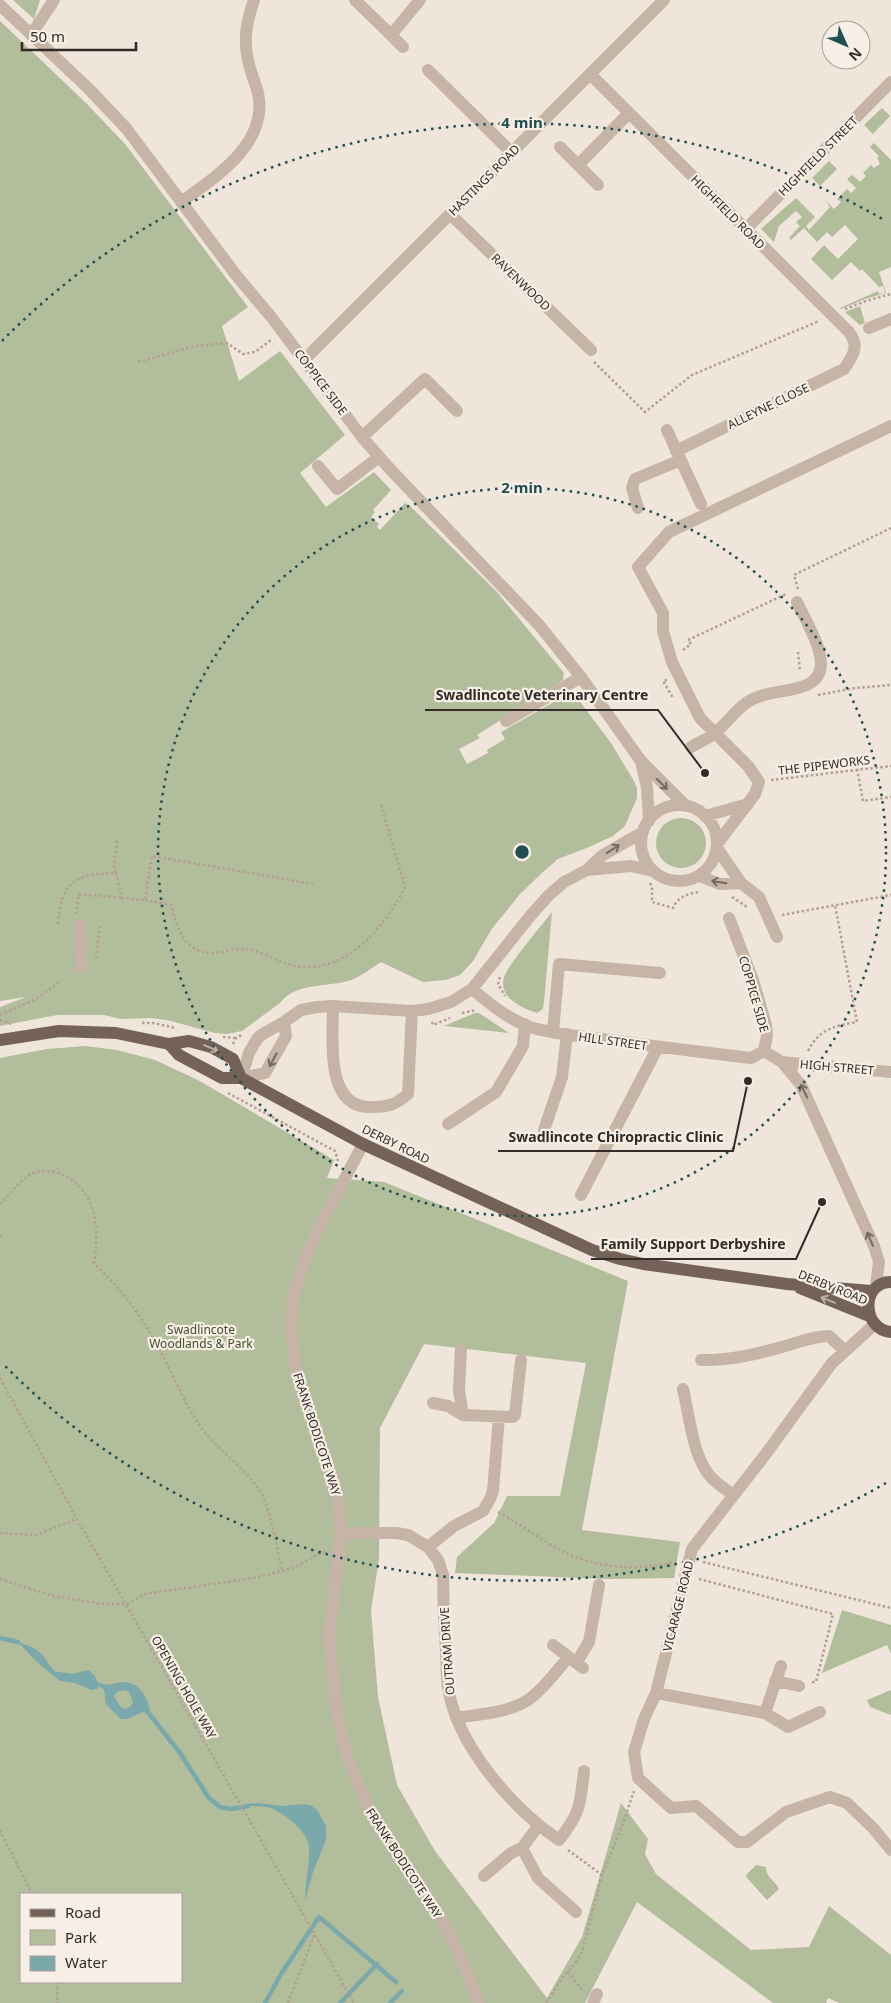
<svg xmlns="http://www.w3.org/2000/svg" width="891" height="2003" font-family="'Noto Sans',sans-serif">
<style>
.green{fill:#b2bd9b;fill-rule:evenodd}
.water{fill:#7ba8aa;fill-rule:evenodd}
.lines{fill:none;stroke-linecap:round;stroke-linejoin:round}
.stream{stroke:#7ba8aa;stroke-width:4.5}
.path{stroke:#b29f91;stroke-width:2.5;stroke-dasharray:2.5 2.5;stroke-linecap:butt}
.minor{stroke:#c6b5a7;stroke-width:12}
.major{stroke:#746259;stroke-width:12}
.oneway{stroke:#756961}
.oneway2{stroke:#bcb0a7}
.ring{fill:none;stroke:#204e51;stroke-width:2.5;stroke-dasharray:2.5 5}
.labels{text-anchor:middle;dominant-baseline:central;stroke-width:4.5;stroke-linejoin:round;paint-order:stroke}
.street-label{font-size:12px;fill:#332b27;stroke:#f7efe6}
.park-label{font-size:12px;fill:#43502d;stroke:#f7efe6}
.centre{fill:#204e51;stroke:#f7efe6;stroke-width:2.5}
.ring-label{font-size:15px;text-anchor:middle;font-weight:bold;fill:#204e51;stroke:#f7efe6;stroke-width:4.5;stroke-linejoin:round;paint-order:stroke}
.leader{fill:none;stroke:#332b27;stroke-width:2}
.callout-dot{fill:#332b27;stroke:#f7efe6;stroke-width:2}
.callout-label{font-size:14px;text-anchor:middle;font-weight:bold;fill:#332b27;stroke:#f7efe6;stroke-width:4.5;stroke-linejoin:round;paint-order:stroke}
</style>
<rect width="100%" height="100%" fill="#efe5da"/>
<path class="green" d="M13,0H40L34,19Z
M0,21L86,103L125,144L248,307L222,326L239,381L280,351L345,435L300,473L326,507L374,472L391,490L373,510L375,512L371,517L379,524L377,527L380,530L405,503L410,506L497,592L564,673L563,680L477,735L480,738L459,749L467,764L488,753L487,750L505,739L501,732L559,699L575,695L611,743L634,781L637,788V798L625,826L613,836L589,847L558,859L543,872L520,894L491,930L473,961L460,975L446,980L423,982L381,962C373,967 363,975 354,979C332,988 296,981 280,1003L242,1031L227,1034L215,1033L167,1020L151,1018L121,1019L104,1015H57L0,1026V1007L26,997L0,1001Z
M882,108L890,116L873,134L864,125Z
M874,143L891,160V267L879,272L886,293L865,299L841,309L840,308L878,291L879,294L885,293L883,286L879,287L862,269L860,271L851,262L832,280L811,259L824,245L838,259L858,239L845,225L832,237L827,232L817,242L804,228L791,240L789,238L800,226L796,222L802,217L796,211L779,226L774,242L761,229L796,198L815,217L806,226L809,230L830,207L825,200L834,209L841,202L837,199L847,189L851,193L856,188L847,179L852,175L860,182L866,176L863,173L871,165L874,168L880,164L877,158L879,156L870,147Z
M829,161L837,169L820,186L812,178Z
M860,306L865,323L860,325L845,312Z
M656 843a25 25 0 1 1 50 0a25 25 0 1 1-50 0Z
M552,912L544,1002L543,1009L537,1013C522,1008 498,998 504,977C506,968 544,922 552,912Z
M475,1013H479L509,1033L444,1026Z
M85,1046L117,1050L155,1060L198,1080L334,1160L327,1178L384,1182L628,1281L582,1530L680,1542L674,1578L608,1579L455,1573L457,1557L494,1523L507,1496H560L586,1363L424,1344L380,1428L379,1559L371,1611L378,1697L397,1785L435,1851L547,1998L582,1937L621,1803L648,1839L645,1854L656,1874L751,1950L809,1947L829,1906L891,1955V2003H839L828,1998L826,2003H773L637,1902L585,2003H0V1058L47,1049ZM21,1894H181V1982H21Z
M842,1610L891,1625V1654L887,1645L822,1673Z
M891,1690V1715L870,1707L867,1700Z
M756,1865L766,1867C766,1878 775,1880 779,1889L767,1900L747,1878L746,1875Z"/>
<path class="water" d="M18,1642C42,1650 40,1652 54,1671L71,1674L89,1670L95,1676L97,1682C110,1687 112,1683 124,1682C139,1682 147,1697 150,1709L127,1719H121L106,1704L104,1690L99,1686L97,1689L91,1690L75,1683L60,1681L36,1661ZM124,1690L129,1692L133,1703L130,1707L125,1709L120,1706L114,1696L117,1692Z
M257,1803L283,1806L303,1804L310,1805L317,1810L326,1826V1840L313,1872L305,1901C305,1882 310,1864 309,1846C307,1831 285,1814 271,1808C264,1806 256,1806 248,1806V1804Z"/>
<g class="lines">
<path class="stream" d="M0,1638L18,1642
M147,1711L180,1753L209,1798L220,1807L231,1809L248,1806
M265,2003L281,1974L319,1917L396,1982
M340,2003L377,1964
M390,2003L402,1991"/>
<path class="path" d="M845,309L866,301L891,294
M138,362L195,346L227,343L243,354L255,352L271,340
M594,362L645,412L692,375L819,321
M798,589L794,575L891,528
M683,650L691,644L688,640L786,594
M798,652L800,671
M667,680L663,681L673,698
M818,695L855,688L891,685
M857,769L863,801L891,797
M771,780L891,766
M116,873L122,898L145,900L152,856L313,884
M650,883L652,887V902L673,908C677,897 689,893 700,892
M732,897L747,907
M145,900L171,905C177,927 184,953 211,953C222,953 234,948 245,949C265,951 283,966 303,967C350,970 386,925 405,887L381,805
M76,914L79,894L122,898
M782,915L891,895
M58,924C61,883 75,873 116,873L114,865L117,840
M96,958L100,925
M500,977L498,984L505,996
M462,1013L476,1010
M0,1015L36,999L58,983
M0,1020L11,1024
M432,1022L433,1025L450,1018
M142,1023H153L176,1028
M223,1037L236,1038
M233,1044L236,1038L243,1034
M808,1051C819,1029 834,1026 857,1022L835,905
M228,1093L335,1151L338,1161
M0,1204C11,1194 19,1179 34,1173C45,1169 57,1171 67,1177C98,1195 99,1231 94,1263C123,1290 145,1321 163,1356C176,1381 186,1407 203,1430C221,1454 253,1472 265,1501C273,1523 277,1548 282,1571
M0,1236L5,1238
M0,1378L77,1519L354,2003
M498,1512C517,1522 534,1535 553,1546C589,1568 636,1572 676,1562
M0,1533L36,1535L77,1519
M703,1562L891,1608
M0,1579L53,1596L103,1604H127L145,1594L254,1578L282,1571L293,1568L325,1551
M699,1579L833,1614L816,1682H812
M0,1830L32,1894
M568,1850L602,1875
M568,1972L584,1992
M57,1982V2003
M288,2003L315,1933
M546,2003L563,1977L574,1965L582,1952L602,1875L622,1826L634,1791"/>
<path class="minor" d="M355,0L391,35L420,0
M0,5L88,88L126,128L236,275L272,318L362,437L389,468L539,625L581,677L641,761L686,806
M31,35L54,0
M391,35L403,47
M428,70L511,152
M591,75L849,332C860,346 853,356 844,369L676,451
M560,147L598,185
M578,165L629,113
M181,202C216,177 269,143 258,93C255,82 250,71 248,60C243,39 247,20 254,0
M450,214L591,350
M745,230L891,82
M869,328L891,319
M304,360L664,0
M667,430L701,504
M362,437L425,379L457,411
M318,466L337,489L379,457
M638,508L632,488L635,479L681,460
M506,721L581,677
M691,747C699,742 708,739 715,733C729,722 738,705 755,698C771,691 789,692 804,686C841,673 807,625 797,602
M641,762L647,787L649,821
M641 843a38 38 0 1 1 76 0a38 38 0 1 1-76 0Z
M705,816L748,804
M717,844L755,794L759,782L748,766L700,718L672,662L663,631V613L638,567L669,532L891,426
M717,848L741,883L759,897L777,937
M587,870L631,866L653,871
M699,876L720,884L741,883
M729,918L753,980L766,1025L767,1036L764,1051L782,1062L801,1085L874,1246L879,1262L876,1286
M80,925L81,967
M472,989C490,1004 508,1019 530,1027C553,1034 578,1036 602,1039C651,1046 701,1052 751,1058L764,1051
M333,1006C333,1036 324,1106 369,1107C387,1107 394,1106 408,1094L412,1011
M284,1022L286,1036L265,1073L241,1078L249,1053L257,1039L261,1035L284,1022L301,1010L317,1007L333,1006L412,1011L428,1009L451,1002L472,989L531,915L548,896L564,882L587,870L603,855L643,832
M553,1032L559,964L660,973
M782,1062L891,1072
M448,1124L496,1092L523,1046L525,1024
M544,1130L562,1077L567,1034
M363,1144L316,1233L303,1264L293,1297L291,1329L296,1372L337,1488L341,1533L329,1637L337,1713L347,1757L372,1816L387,1839L426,1892L455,1944L479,2003
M581,1195L658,1047
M875,1324L832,1363L765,1455L692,1549L656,1693L644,1719L634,1752L638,1778L671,1808L696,1806L738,1842H747L786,1812L830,1797L847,1803L874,1829L891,1850
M461,1349L459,1391L463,1415
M701,1360C730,1361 761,1353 789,1345C802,1341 815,1336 829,1336L844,1350
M683,1389C689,1414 692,1448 705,1469C711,1480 723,1488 734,1495
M433,1403L448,1406L463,1415
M463,1415L513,1417L515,1415L521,1360
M341,1533H396L408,1535L428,1547L454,1526L483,1511L490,1499L493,1491L499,1417
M428,1547L438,1560L443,1575C443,1600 444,1626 446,1651C447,1665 446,1680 449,1693C460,1748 513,1809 559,1840C581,1812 580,1805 584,1771
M553,1645L583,1668
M576,1663L589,1642L599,1585
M775,1681L799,1686
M656,1693L765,1713L788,1727L820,1712
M765,1713L781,1666
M456,1718C479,1714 508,1713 528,1700C544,1689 556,1671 569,1657
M522,1848L538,1878L576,1912
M484,1876L511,1853L522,1848L538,1826
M593,2003L597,1994"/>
<path class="major" d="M0,1040L59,1031L116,1033L169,1044L179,1055L222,1078H241L363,1144L592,1250L620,1259L643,1264L787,1284L871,1291
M169,1044L189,1041L211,1047L233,1059L241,1078
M891,1282C860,1282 862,1330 891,1332
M800,1288L869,1316"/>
</g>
<defs><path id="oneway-shaft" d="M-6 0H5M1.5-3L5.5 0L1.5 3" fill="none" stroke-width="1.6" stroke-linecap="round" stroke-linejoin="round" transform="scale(1.25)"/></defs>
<g class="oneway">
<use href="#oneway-shaft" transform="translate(662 784) rotate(45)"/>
<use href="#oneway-shaft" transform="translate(613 849) rotate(-33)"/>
<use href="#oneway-shaft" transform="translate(719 882) rotate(-170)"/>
<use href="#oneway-shaft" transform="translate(273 1060) rotate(119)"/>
<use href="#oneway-shaft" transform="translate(804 1091) rotate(-116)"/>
<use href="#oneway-shaft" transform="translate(870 1239) rotate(-113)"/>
</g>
<g class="oneway2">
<use href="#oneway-shaft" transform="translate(211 1048) rotate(23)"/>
<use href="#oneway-shaft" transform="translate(828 1300) rotate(-158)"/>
</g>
<g class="ring">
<circle cx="522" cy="852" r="364"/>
<path d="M886 1483A729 729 0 0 1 2 1363M2 341A729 729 0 0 1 886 221"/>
</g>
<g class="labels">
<g class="street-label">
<text transform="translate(818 156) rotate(-45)">HIGHFIELD STREET</text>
<text transform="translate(484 180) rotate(-45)">HASTINGS ROAD</text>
<text transform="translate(728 212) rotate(45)">HIGHFIELD ROAD</text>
<text transform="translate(521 282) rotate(44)">RAVENWOOD</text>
<text transform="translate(321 382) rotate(53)">COPPICE SIDE</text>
<text transform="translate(768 406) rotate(-26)">ALLEYNE CLOSE</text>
<text transform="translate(824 765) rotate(-7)">THE PIPEWORKS</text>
<text transform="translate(754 994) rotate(74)">COPPICE SIDE</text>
<text transform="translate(613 1041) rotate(8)">HILL STREET</text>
<text transform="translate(837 1067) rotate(5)">HIGH STREET</text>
<text transform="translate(396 1144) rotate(26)">DERBY ROAD</text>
<text transform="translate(833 1287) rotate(22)">DERBY ROAD</text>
<text transform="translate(317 1434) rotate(72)">FRANK BODICOTE WAY</text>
<text transform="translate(678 1606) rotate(-76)">VICARAGE ROAD</text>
<text transform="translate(447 1651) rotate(-94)">OUTRAM DRIVE</text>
<text transform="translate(184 1687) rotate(60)">OPENING HOLE WAY</text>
<text transform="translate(404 1863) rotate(57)">FRANK BODICOTE WAY</text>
</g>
<g class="park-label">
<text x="201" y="1329">Swadlincote<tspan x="201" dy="14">Woodlands &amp; Park</tspan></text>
</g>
</g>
<circle cx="522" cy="852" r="8" class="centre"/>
<g class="ring-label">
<text x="522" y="128">4 min</text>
<text x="522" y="493">2 min</text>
</g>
<path class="leader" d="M705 773L658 710H425M748 1081L733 1151H498M822 1202L796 1259H591"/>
<g class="callout-dot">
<circle cx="705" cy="773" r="5"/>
<circle cx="748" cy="1081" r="5"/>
<circle cx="822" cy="1202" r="5"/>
</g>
<g class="callout-label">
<text x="542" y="700">Swadlincote Veterinary Centre</text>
<text x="616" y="1142">Swadlincote Chiropractic Clinic</text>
<text x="693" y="1249">Family Support Derbyshire</text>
</g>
<rect x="20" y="1893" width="162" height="90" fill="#f7efe6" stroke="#a9a19a"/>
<rect x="30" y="1909" width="25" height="8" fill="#746259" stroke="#a9a19a"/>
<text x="65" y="1918" font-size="15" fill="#332b27">Road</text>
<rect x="30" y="1930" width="25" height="15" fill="#b2bd9b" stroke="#a9a19a"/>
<text x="65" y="1943" font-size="15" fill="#332b27">Park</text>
<rect x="30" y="1956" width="25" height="15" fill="#7ba8aa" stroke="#a9a19a"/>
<text x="65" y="1968" font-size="15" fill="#332b27">Water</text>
<g transform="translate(846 45) rotate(135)"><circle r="24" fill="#f7efe6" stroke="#a9a19a"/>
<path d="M0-4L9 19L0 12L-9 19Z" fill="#204e51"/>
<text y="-8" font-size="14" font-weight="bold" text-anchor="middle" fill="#332b27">N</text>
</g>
<path d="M22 42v8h114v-8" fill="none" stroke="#332b27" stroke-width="2.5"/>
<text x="30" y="42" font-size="15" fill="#332b27" stroke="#f7efe6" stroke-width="4" paint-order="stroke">50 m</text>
</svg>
